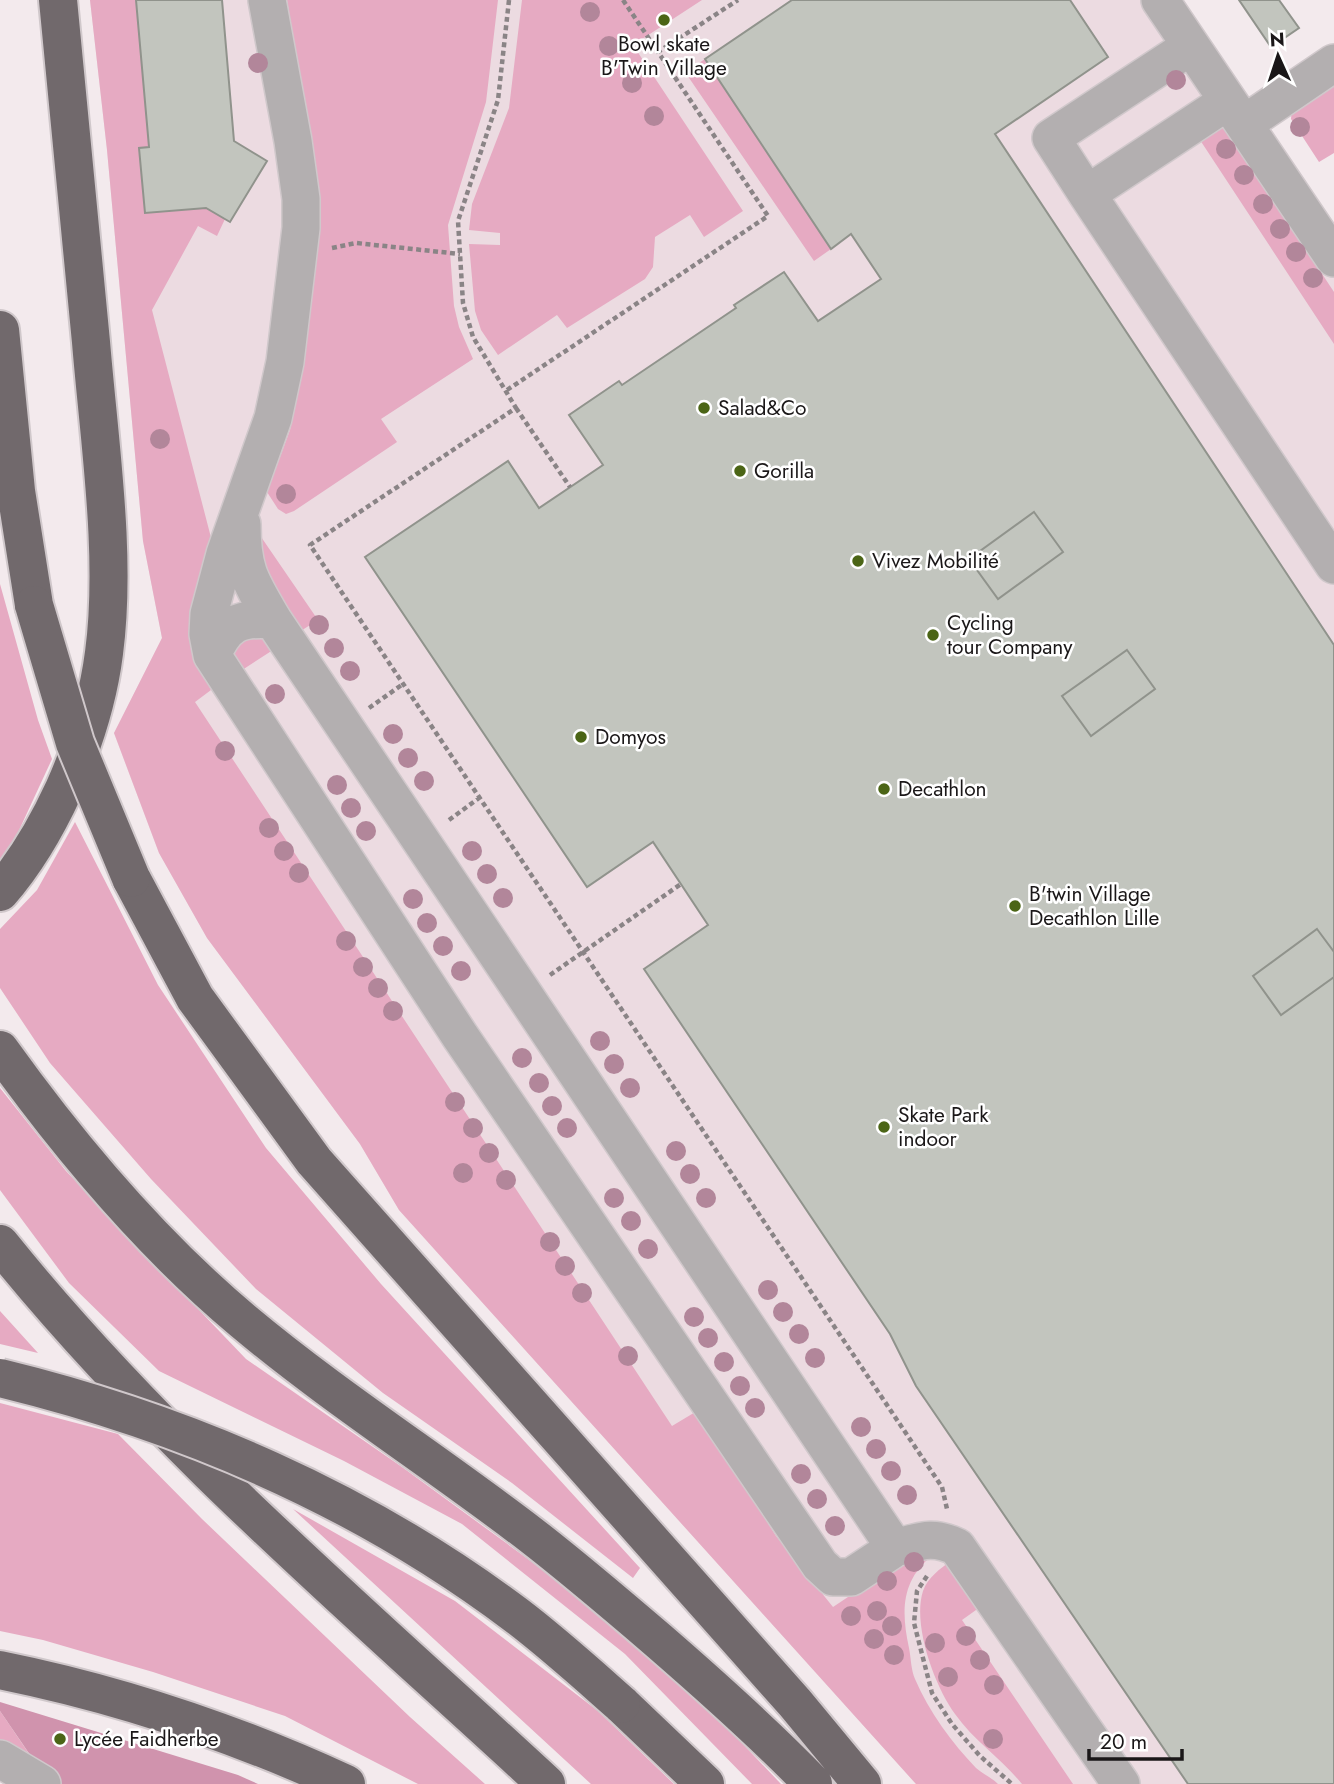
<svg xmlns="http://www.w3.org/2000/svg" width="1334" height="1784" font-family="Jost,sans-serif">
<style>
.built{fill:#ecdbe1}
.green{fill:#e6aac2}
.forest{fill:#d093ad}
.building{fill:#c2c5be;stroke:#90938c;stroke-width:2}
.lines{fill:none;stroke-linecap:round;stroke-linejoin:round}
.minor-casing{stroke:#d0c8cb;stroke-width:40}
.highway-casing{stroke:#d0c8cb;stroke-width:42}
.path{stroke:#8a8486;stroke-width:4.5;stroke-dasharray:5 3.5;stroke-linecap:butt}
.minor{stroke:#b3afb0;stroke-width:37}
.highway{stroke:#71696c;stroke-width:38}
.highway-bridge-casing{stroke:#d0c8cb;stroke-width:42;stroke-linecap:butt}
.highway-bridge{stroke:#71696c;stroke-width:38}
.tree{fill:#b2869a}
.poi-dot{fill:#4b6516;stroke:#fff;stroke-width:2.5}
.labels{text-anchor:middle;dominant-baseline:central;stroke-width:5;stroke-linejoin:round;paint-order:stroke}
.poi-label{font-size:21px;fill:#1a1718;stroke:#fff;text-anchor:start}
</style>
<rect width="100%" height="100%" fill="#f3eaed"/>
<path class="built" d="M90,0H1154L1334,274V1784H916L399,1210L360,1144L207,938L159,853L114,733L162,638L143,541L107,150Z"/>
<path class="green" d="M90,0H136L149,147L139,148L206,208L225,219L217,236L198,226L152,310L215,553L191,632L192,652L211,690L195,702L672,1426L697,1411L776,1536L833,1607L893,1567L933,1555C901,1580 901,1611 909,1648C911,1658 911,1670 915,1679C929,1712 952,1743 976,1768C983,1774 992,1778 998,1784H916L399,1210L360,1144L207,938L159,853L114,733L162,638L143,541L107,150Z
M287,0H498L486,102L448,225L454,306L459,327L473,359L381,419L397,442L294,511L286,514L278,509L267,492L290,430L302,373L312,255L314,163Z
M522,0H702L633,45L743,211L704,237L690,215L655,237L653,267L645,279L567,328L557,315L498,355L481,330L475,311L469,244L500,245V233L469,230L472,204L509,108Z
M705,59L831,249L814,261L685,72Z
M1334,81V153L1319,162L1291,119L1292,108Z
M1223,124L1334,292V344L1200,140Z
M257,531L318,620L296,634L259,579Z
M0,584L38,720L52,759L15,839L0,860Z
M258,635L270,640L276,648L236,674L232,651L237,642Z
M75,822L158,985L266,1148L381,1284L640,1568L633,1578L512,1483L383,1393L256,1289L151,1179L50,1063L0,988V929L37,890Z
M0,1088L66,1171L246,1359L402,1467L654,1651L781,1784H752L625,1654L462,1524L344,1461L159,1371L69,1283L0,1190Z
M0,1311L38,1353L0,1344Z
M0,1403L118,1434L202,1519L410,1717L485,1784H418L285,1716L153,1672L43,1640L0,1631Z
M293,1509L455,1601L598,1711L674,1784H591Z
M952,1560L983,1605L962,1620L1073,1784H1022C1002,1759 974,1741 955,1714C935,1687 912,1625 923,1591C928,1577 940,1569 952,1560Z
M0,1711L36,1764L0,1749Z"/>
<path class="forest" d="M0,1702L238,1775L258,1784H50L0,1711Z"/>
<path class="building" d="M136,0H222L234,141L267,161L230,222L206,208L145,213L139,148L149,147Z
M792,0H1070L1108,57L995,134L1334,645V1784H1188L916,1386L890,1334L644,969L708,925L653,842L587,887L365,557L508,461L539,508L603,465L569,415L619,381L622,385L736,308L734,305L784,272L818,321L881,279L851,234L831,249L705,59Z
M1239,0H1279L1299,28L1271,47Z
M1034,512L1063,552L998,599L969,559Z
M1127,650L1155,689L1091,736L1062,696Z
M1317,929L1334,952V977L1281,1015L1253,976Z"/>
<g class="lines">
<g class="minor-casing">
<path id="minor" d="M1160,0L1334,258
M1191,46L1051,138L1087,194L1228,101
M1244,124L1334,63
M1087,194L1334,565
M242,524C242,570 250,581 273,620
M212,655C226,624 238,617 273,620L895,1548L851,1577H833L820,1565L460,1036L212,655L208,634L209,614L225,554L273,418L285,362L301,228V199L293,141L267,0
M895,1548C921,1541 932,1535 957,1547L1121,1784
M0,1759L42,1784"/>
</g>
<g class="highway-casing">
<path id="highway" d="M0,330L16,491L34,605
M131,878L195,998L314,1161L795,1703L862,1784
M0,892C27,861 47,826 64,789C83,746 98,700 104,653C117,556 99,440 91,342C80,228 69,114 58,0
M0,1050C71,1149 150,1243 243,1321C335,1398 436,1462 531,1535C575,1569 617,1605 659,1641C712,1687 764,1733 813,1784
M0,1244C160,1443 359,1611 546,1784
M0,1670C119,1694 235,1733 346,1784
M621,1704L705,1784"/>
</g>
<path class="path" d="M509,0L498,100L458,221L463,303L473,337L516,408L310,545L942,1487L947,1509
M623,0L658,52
M332,248L356,243L460,254
M507,390L768,216L658,52L738,0
M516,408L570,487
M369,708L403,684
M449,820L479,798
M550,975L681,884
M927,1576L917,1591L914,1623L932,1693L952,1724L980,1756L1012,1784"/>
<use href="#minor" class="minor"/>
<use href="#highway" class="highway"/>
<g class="highway-bridge-casing">
<path id="highway-bridge" d="M34,605L75,743L131,878
M0,1378C185,1423 363,1500 516,1615C553,1643 587,1674 621,1704"/>
</g>
<use href="#highway-bridge" class="highway-bridge"/>
</g>
<g class="tree">
<circle cx="590" cy="12" r="10"/>
<circle cx="609" cy="46" r="10"/>
<circle cx="258" cy="63" r="10"/>
<circle cx="1176" cy="80" r="10"/>
<circle cx="632" cy="83" r="10"/>
<circle cx="654" cy="116" r="10"/>
<circle cx="1300" cy="127" r="10"/>
<circle cx="1226" cy="149" r="10"/>
<circle cx="1244" cy="175" r="10"/>
<circle cx="1263" cy="204" r="10"/>
<circle cx="1280" cy="229" r="10"/>
<circle cx="1296" cy="252" r="10"/>
<circle cx="1313" cy="278" r="10"/>
<circle cx="160" cy="439" r="10"/>
<circle cx="286" cy="494" r="10"/>
<circle cx="319" cy="625" r="10"/>
<circle cx="334" cy="648" r="10"/>
<circle cx="350" cy="671" r="10"/>
<circle cx="275" cy="694" r="10"/>
<circle cx="393" cy="734" r="10"/>
<circle cx="225" cy="751" r="10"/>
<circle cx="408" cy="758" r="10"/>
<circle cx="424" cy="781" r="10"/>
<circle cx="337" cy="785" r="10"/>
<circle cx="351" cy="808" r="10"/>
<circle cx="269" cy="828" r="10"/>
<circle cx="366" cy="831" r="10"/>
<circle cx="284" cy="851" r="10"/>
<circle cx="472" cy="851" r="10"/>
<circle cx="299" cy="873" r="10"/>
<circle cx="487" cy="874" r="10"/>
<circle cx="503" cy="898" r="10"/>
<circle cx="413" cy="899" r="10"/>
<circle cx="427" cy="923" r="10"/>
<circle cx="346" cy="941" r="10"/>
<circle cx="443" cy="946" r="10"/>
<circle cx="363" cy="967" r="10"/>
<circle cx="461" cy="971" r="10"/>
<circle cx="378" cy="988" r="10"/>
<circle cx="393" cy="1011" r="10"/>
<circle cx="600" cy="1041" r="10"/>
<circle cx="522" cy="1058" r="10"/>
<circle cx="614" cy="1064" r="10"/>
<circle cx="539" cy="1083" r="10"/>
<circle cx="630" cy="1088" r="10"/>
<circle cx="455" cy="1102" r="10"/>
<circle cx="552" cy="1106" r="10"/>
<circle cx="473" cy="1128" r="10"/>
<circle cx="567" cy="1128" r="10"/>
<circle cx="676" cy="1151" r="10"/>
<circle cx="489" cy="1153" r="10"/>
<circle cx="463" cy="1173" r="10"/>
<circle cx="690" cy="1174" r="10"/>
<circle cx="506" cy="1180" r="10"/>
<circle cx="614" cy="1198" r="10"/>
<circle cx="706" cy="1198" r="10"/>
<circle cx="631" cy="1221" r="10"/>
<circle cx="550" cy="1242" r="10"/>
<circle cx="648" cy="1249" r="10"/>
<circle cx="565" cy="1266" r="10"/>
<circle cx="768" cy="1290" r="10"/>
<circle cx="582" cy="1293" r="10"/>
<circle cx="783" cy="1312" r="10"/>
<circle cx="694" cy="1317" r="10"/>
<circle cx="799" cy="1334" r="10"/>
<circle cx="708" cy="1338" r="10"/>
<circle cx="628" cy="1356" r="10"/>
<circle cx="815" cy="1358" r="10"/>
<circle cx="724" cy="1362" r="10"/>
<circle cx="740" cy="1386" r="10"/>
<circle cx="755" cy="1408" r="10"/>
<circle cx="861" cy="1427" r="10"/>
<circle cx="876" cy="1449" r="10"/>
<circle cx="891" cy="1471" r="10"/>
<circle cx="801" cy="1474" r="10"/>
<circle cx="907" cy="1495" r="10"/>
<circle cx="817" cy="1499" r="10"/>
<circle cx="835" cy="1526" r="10"/>
<circle cx="914" cy="1562" r="10"/>
<circle cx="887" cy="1581" r="10"/>
<circle cx="877" cy="1611" r="10"/>
<circle cx="851" cy="1616" r="10"/>
<circle cx="892" cy="1626" r="10"/>
<circle cx="966" cy="1636" r="10"/>
<circle cx="874" cy="1639" r="10"/>
<circle cx="935" cy="1643" r="10"/>
<circle cx="894" cy="1655" r="10"/>
<circle cx="980" cy="1660" r="10"/>
<circle cx="948" cy="1677" r="10"/>
<circle cx="994" cy="1685" r="10"/>
<circle cx="993" cy="1739" r="10"/>
</g>
<g class="poi-dot">
<circle cx="664" cy="20" r="7"/>
<circle cx="704" cy="408" r="7"/>
<circle cx="740" cy="471" r="7"/>
<circle cx="858" cy="561" r="7"/>
<circle cx="933" cy="635" r="7"/>
<circle cx="581" cy="737" r="7"/>
<circle cx="884" cy="789" r="7"/>
<circle cx="1015" cy="906" r="7"/>
<circle cx="884" cy="1127" r="7"/>
<circle cx="60" cy="1739" r="7"/>
</g>
<g class="labels">
<g class="poi-label">
<text x="664" y="44" text-anchor="middle">Bowl skate<tspan x="664" dy="24">B'Twin Village</tspan></text>
<text x="718" y="408">Salad&amp;Co</text>
<text x="754" y="471">Gorilla</text>
<text x="872" y="561">Vivez Mobilité</text>
<text x="947" y="623">Cycling<tspan x="947" dy="24">tour Company</tspan></text>
<text x="595" y="737">Domyos</text>
<text x="898" y="789">Decathlon</text>
<text x="1029" y="894">B'twin Village<tspan x="1029" dy="24">Decathlon Lille</tspan></text>
<text x="898" y="1115">Skate Park<tspan x="898" dy="24">indoor</tspan></text>
<text x="74" y="1739">Lycée Faidherbe</text>
</g>
</g>
<g transform="translate(1278 56) rotate(357)" stroke="#ffffff" stroke-width="5" paint-order="stroke">
<path d="M0-5L12 26L0 18L-12 26Z" fill="#1a1718"/>
<text y="-10" font-size="19" font-weight="bold" text-anchor="middle" fill="#1a1718">N</text>
</g>
<path d="M1089 1749v10h93v-10" fill="none" stroke="#1a1718" stroke-width="3.5"/>
<text x="1100" y="1749" font-size="21" fill="#1a1718" stroke="#ffffff" stroke-width="5" paint-order="stroke">20 m</text>
</svg>
